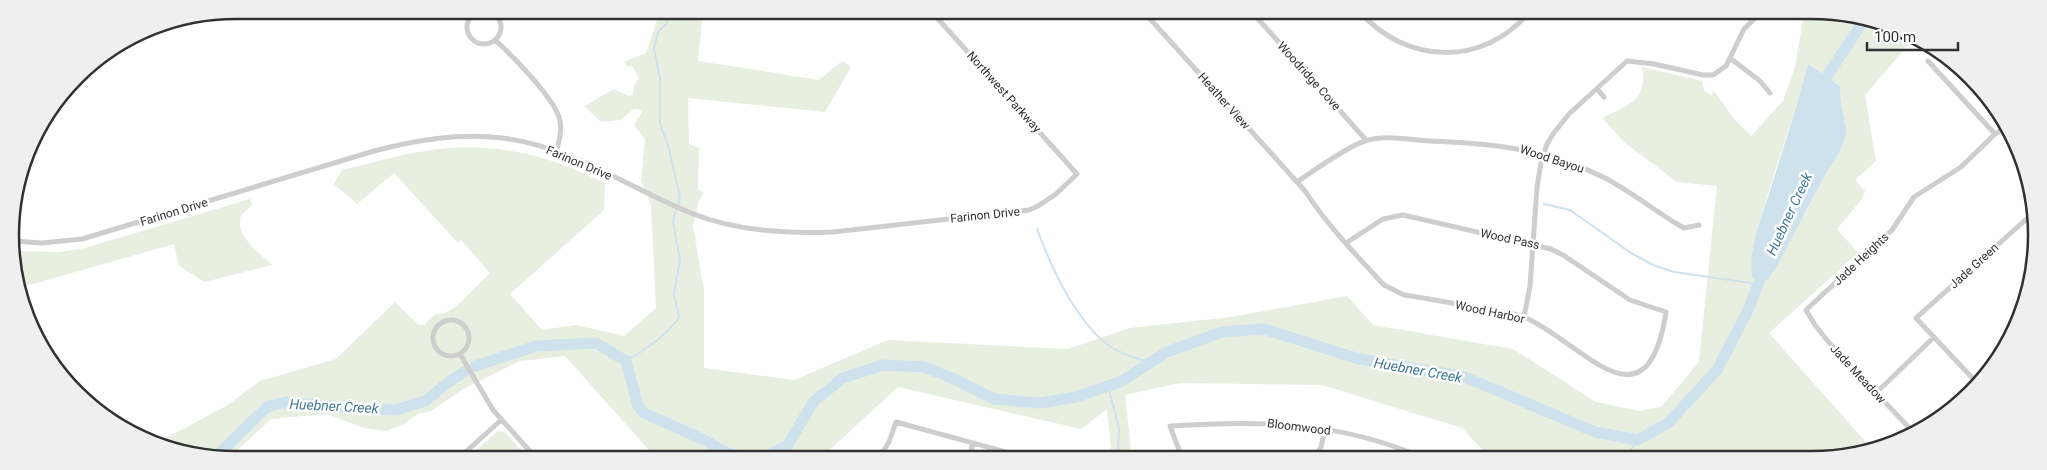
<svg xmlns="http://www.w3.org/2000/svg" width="2047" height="470" font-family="Roboto,sans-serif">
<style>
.green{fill:#e8eee0;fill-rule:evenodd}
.water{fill:#cde2ed}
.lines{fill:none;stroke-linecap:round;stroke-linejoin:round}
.stream{stroke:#cde2ed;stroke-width:2}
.river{stroke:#cde2ed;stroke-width:11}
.minor{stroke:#cecece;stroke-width:5}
.labels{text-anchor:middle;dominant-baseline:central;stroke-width:5;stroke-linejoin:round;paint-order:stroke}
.street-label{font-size:12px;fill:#313131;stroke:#fff}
.water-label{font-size:14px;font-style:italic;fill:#3f7894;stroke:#fff}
.rim{fill:none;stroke:#313131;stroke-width:2.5}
</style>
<rect width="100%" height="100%" fill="#fff"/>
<path class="green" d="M660,11H703L698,61L819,80L842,61L851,67L825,112L688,98L689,144L699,148L698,189L704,193L699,201L693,226L704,291V368L794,380L888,340L1068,349L1130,328L1231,317L1347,296L1373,325L1513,349L1596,402L1639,411L1661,407L1699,362L1717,186L1677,182L1625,143L1602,118C1628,106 1648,100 1642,67L1702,81L1704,90L1712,96L1713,90L1735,120L1751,136L1783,101L1795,67L1803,19L1792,12H1842L1915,37L1865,95L1876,161L1855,180L1865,191L1862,199L1837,229L1858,253L1769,333L1872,449L1841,458H1490L1462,428L1322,385L1180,383L1125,395L1132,458H1112L1107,409L1081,429L898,387L821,458H656L565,356L520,361L463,389L431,411L418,414L404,424L387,431L364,428L327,414L271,419L229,458H205L159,442L226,406L260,381L336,359L395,302L418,325H425C436,309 441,317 452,309C466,299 478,284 490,273L461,240L458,243L394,173L357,204L334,184L342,170C372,163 401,154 432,150C474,143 523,150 563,165C577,170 591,177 605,183L604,210L510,294L542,330L576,325L624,336L656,308L651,205L641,180L645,139L634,125L643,110L634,109L620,120L601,122L584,106L614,89L629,96L633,94L634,86L639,78L633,67L627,66L624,62L646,53ZM1808,65L1840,86L1841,103L1847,133L1841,149L1824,177L1805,214L1751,270C1760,200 1791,133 1808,65Z
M250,199L252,205L241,215C234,236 259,252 272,265L205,282L179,266L174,244L19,288L14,251L59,252L85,248Z
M498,431L505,432L528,458H467Z"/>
<path class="water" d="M1808,64L1840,86L1841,103L1847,133L1841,149L1824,177L1777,266L1768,279L1762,283L1752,277C1748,252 1761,218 1769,194C1782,151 1797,108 1808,64Z"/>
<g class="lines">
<path class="stream" d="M670,11L666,24L658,32L654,48L660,79V124L668,145L680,197L678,205
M1544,204L1570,210L1631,253L1653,265L1674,272L1758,284
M1037,229C1051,267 1077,324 1111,347C1122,355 1138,358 1151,363
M626,361C643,351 669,334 679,317L674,294L680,260L673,221L676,209
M1108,386L1119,428L1118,458
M1625,458L1638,440"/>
<path class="river" d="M1824,92L1827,76L1864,20
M475,366L536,346L596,343L626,361L638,406L644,413L702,439L728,453L747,458
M214,458L267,407L286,402L365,409L396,410L425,401L454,378L464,372
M763,458L787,446L814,401L843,378L883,365L924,367L952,378L994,399L1040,403L1076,397L1120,382L1167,352L1222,332L1264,329L1359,359L1465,377L1595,432L1638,440L1668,423L1717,370L1748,310L1764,269"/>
<path class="minor" d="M467 27a17 17 0 1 1 34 0a17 17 0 1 1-34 0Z
M1143,11L1305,191C1328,226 1356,255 1384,285L1404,295C1431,299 1457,304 1483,309C1497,312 1511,312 1524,317C1580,340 1647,437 1666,312L1630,300L1563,255L1551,249L1403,215L1383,219L1346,243
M1251,11L1366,140
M1359,11C1405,64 1483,68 1529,12
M495,40C512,55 557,101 560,121C562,132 559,142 556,152
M1730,58L1760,81L1770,93
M1928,61L1995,134
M1597,89L1604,97
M1297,182C1315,170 1346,147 1365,141C1385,134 1409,140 1429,141C1491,143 1547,149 1603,177C1629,190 1652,209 1677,224L1684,228L1699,225
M13,241L42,243L82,239L374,151C416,140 458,133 502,138C570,146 629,188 691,213C735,231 787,234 833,232L1029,210L1038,206L1056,194L1077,174L931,11
M1524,317L1530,286L1537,187L1541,163L1547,144L1553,134L1569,114L1627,61L1654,64L1703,75H1713L1726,66L1744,29L1761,12
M433 338a18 18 0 1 1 36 0a18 18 0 1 1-36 0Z
M460,354L493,410L536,458
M1974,379L1996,359
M1978,384L1916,318L2032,214
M1876,393L1934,337
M1915,434L1831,345L1815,325L1806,310L1892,230L1914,197L1961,167L1995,134L2005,128
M459,458L501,420
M879,458L889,442L896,422L1028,458
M969,458L973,443
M1182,458L1170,426C1262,420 1338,421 1424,458
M1314,458L1321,447L1325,429"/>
</g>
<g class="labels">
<g class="street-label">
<text transform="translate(1309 76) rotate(48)">Woodridge Cove</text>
<text transform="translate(1004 92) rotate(48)">Northwest Parkway</text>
<text transform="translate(1224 101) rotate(48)">Heather View</text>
<text transform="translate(1552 159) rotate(18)">Wood Bayou</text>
<text transform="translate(579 163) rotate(23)">Farinon Drive</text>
<text transform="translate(174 212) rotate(-17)">Farinon Drive</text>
<text transform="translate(985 215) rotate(-6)">Farinon Drive</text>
<text transform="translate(1510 239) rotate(12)">Wood Pass</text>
<text transform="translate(1861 259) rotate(-43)">Jade Heights</text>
<text transform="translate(1974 266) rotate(-42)">Jade Green</text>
<text transform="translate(1490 312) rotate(12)">Wood Harbor</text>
<text transform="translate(1858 374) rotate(47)">Jade Meadow</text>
<text transform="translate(1299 427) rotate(7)">Bloomwood</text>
</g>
<g class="water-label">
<text transform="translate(1789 214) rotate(-65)">Huebner Creek</text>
<text transform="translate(1418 370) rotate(10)">Huebner Creek</text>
<text transform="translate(334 406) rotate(3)">Huebner Creek</text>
</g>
</g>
<path d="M0 0H2047V470H0ZM235 19H1812A216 216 0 0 1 2028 235V235A216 216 0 0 1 1812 451H235A216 216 0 0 1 19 235V235A216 216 0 0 1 235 19Z" fill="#efefef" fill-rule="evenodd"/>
<path class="rim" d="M235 19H1812A216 216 0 0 1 2028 235V235A216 216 0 0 1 1812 451H235A216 216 0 0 1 19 235V235A216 216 0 0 1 235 19Z"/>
<path d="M1867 42v8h91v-8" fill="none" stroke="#313131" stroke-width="2.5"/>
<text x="1874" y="42" font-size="15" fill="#313131" stroke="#ffffff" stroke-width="4" paint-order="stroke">100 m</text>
</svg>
